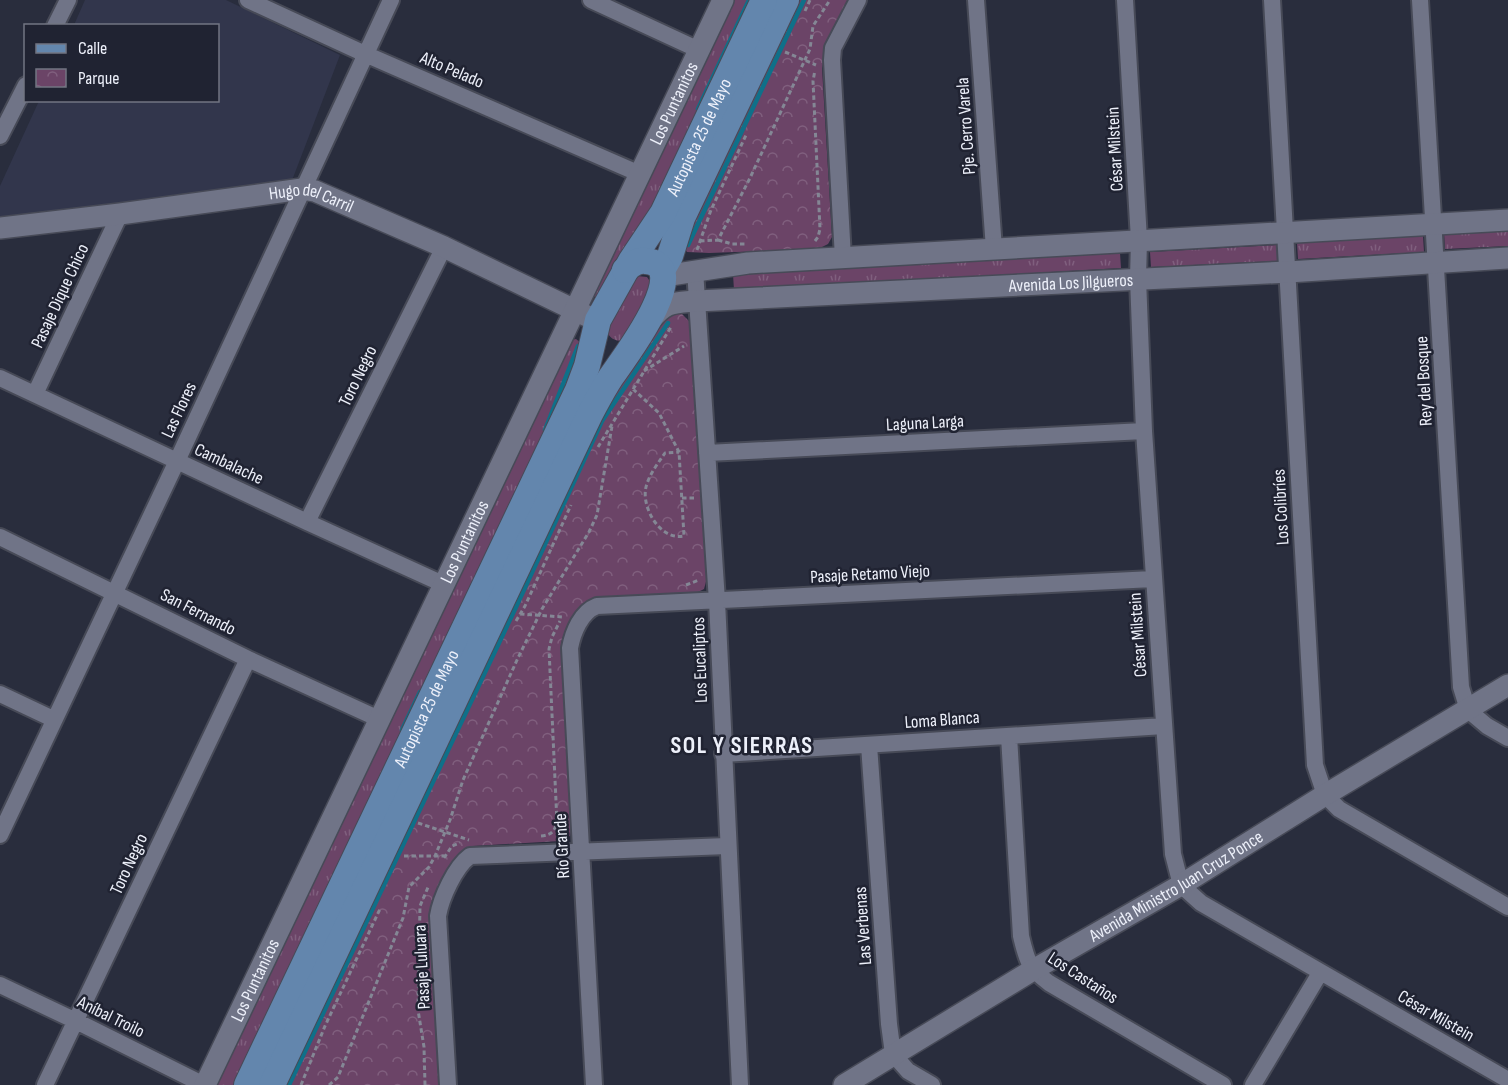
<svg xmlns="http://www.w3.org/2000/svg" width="1508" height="1085" font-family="'Sofia Sans Condensed',sans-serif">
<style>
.built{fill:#32364c}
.grass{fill:url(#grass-tufts)}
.park{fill:url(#park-crowns)}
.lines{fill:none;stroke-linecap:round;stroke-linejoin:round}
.stream{stroke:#0f7089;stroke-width:4.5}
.minor-casing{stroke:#474a57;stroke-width:20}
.tertiary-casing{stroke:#474a57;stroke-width:24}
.primary-casing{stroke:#474a57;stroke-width:28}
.path{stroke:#848795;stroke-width:3;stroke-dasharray:4.5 3;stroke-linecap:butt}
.minor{stroke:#707487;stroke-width:16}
.tertiary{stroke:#707487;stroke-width:21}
.primary{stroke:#6386ad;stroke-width:26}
.labels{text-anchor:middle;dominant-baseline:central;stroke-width:5;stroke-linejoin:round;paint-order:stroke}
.street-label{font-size:18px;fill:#edf0fa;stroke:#202332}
.district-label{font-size:24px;font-weight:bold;letter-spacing:1.5px;fill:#edf0fa;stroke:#202332}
</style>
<defs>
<pattern id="grass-tufts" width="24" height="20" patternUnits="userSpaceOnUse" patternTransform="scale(1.5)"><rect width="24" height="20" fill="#6b4467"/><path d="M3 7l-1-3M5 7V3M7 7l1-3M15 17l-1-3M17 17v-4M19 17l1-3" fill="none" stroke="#805f7e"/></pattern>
<pattern id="park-crowns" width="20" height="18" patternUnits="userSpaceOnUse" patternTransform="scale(1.5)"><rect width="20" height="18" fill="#6b4467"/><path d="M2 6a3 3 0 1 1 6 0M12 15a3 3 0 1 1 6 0" fill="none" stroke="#805f7e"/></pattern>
</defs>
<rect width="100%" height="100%" fill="#292d3d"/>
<path class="built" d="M85,0H226L340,55L291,183L0,225V186L39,101L218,100V26L74,25Z"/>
<path class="grass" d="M730,0H755L668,187L599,296L595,297L592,295Z
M1508,230V246L1445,249L1444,233Z
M1423,236L1424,252L1298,259L1297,243Z
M1277,245L1278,261L1151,267L1150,252Z
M1120,253L1121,268L734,290L733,274Z
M637,276L647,277L649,280L650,291L623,341C614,341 609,338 606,329Z
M576,339L582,344L581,356L238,1085H213L571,340Z"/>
<path class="park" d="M800,0H848L824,59L822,68L832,237L828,244L818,249L709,253L687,252L683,246L684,239Z
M675,314H682L691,323L707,578L704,589L694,594L588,600C576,610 564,629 561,644L572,826L570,836L560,841L473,846L461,853L430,914L439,1085H282L603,408L668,316Z"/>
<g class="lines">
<path class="stream" d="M698,109L749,0
M688,245L804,0
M545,430L578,346
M402,730L420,692
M289,1085L516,607L602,421L668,323"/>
<g class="minor-casing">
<path id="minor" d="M248,0L365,54L640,174
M591,0L699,50
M976,0L994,249
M1125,0L1139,240L1138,279L1144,431L1173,854L1181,885L1201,903L1508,1080
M1272,0L1315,765L1325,795L1339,809L1508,907
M1420,0L1461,687L1468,710L1487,726L1508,738
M55,26L68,0
M0,136L26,85
M843,258L832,60L833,48L858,0
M695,270L717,601L740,1085
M0,378L307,522L443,584
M35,394L120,214
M707,453L1144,431
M307,522L444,247
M0,537L248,659L379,719
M0,694L53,719
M1009,736L1021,936C1027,961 1028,967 1049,983L1223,1085
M869,745L889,1024L893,1054L908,1071L932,1085
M723,754L1164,726
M0,835L177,461L391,0
M0,985L76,1021L204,1085
M45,1085L248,659
M448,1085L438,916C441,898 455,867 470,856L727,846
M594,1085L570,648C573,632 581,612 597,606L1153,579
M1253,1085L1320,973"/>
</g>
<g class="tertiary-casing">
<g id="tertiary">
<path id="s1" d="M0,228L120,214L302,189L315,191L444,247L587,316"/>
<path d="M664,276L748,263L1508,220"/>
<path id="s2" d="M650,321C666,301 673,303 697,301L1288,272L1508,258"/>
<path id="s3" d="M205,1085L723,0"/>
<path id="s4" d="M844,1085L1033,970L1181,885L1325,795L1508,685"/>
</g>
</g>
<g class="primary-casing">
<g id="primary">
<path d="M662,270L670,256L682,218L786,0"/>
<path id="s5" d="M247,1085L578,390L587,366L598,320L631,261L663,213L764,0"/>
<path d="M272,1085L590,414C597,401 603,389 611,377C622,361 696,265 646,261C637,260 632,264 625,270"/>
</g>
</g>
<path class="path" d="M805,11L810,0
M785,52L816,65
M718,240L732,244H746
M700,241L718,240L750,178L810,49L813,26L830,0
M815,241L818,237L820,229L813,81L815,70
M697,250L711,210L747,133
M644,371L684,346
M633,389L659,413L679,452L684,536C660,541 641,507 646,487C649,475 658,463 665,453L679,452
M598,447L671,327
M682,498H695
M686,585L699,580
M520,614L563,617
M516,621L525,606L571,505
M418,823L469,840
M541,836C551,835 554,832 557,823L549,649L552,637L560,621
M404,856H447
M444,858L452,846L460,843
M301,1085L325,1026L380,909
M329,1085L338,1077L403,918L409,887L429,867L435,856L450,820L463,780L517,660L542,609L589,532L597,515L612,426
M425,1085L424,1047L418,1010L420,906L429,885"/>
<use href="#minor" class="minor"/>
<use href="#tertiary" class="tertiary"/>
<use href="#primary" class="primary"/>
</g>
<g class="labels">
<g class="street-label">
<text transform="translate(452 70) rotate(23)">Alto Pelado</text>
<text stroke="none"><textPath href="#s3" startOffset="1088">Los Puntanitos</textPath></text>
<text transform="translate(966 126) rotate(-94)">Pje. Cerro Varela</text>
<text stroke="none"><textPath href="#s5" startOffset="1052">Autopista 25 de Mayo</textPath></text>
<text transform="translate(1115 149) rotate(-93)">César Milstein</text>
<text stroke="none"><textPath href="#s1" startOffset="315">Hugo del Carril</textPath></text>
<text stroke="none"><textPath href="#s2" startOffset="428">Avenida Los Jilgueros</textPath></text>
<text transform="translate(60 296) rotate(-65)">Pasaje Dique Chico</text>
<text transform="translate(358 376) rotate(-64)">Toro Negro</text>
<text transform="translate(1424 381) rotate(-93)">Rey del Bosque</text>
<text transform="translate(179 410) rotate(-65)">Las Flores</text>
<text transform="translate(925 423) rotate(-3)">Laguna Larga</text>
<text transform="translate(229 464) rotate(25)">Cambalache</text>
<text transform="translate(1281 507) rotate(-93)">Los Colibríes</text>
<text stroke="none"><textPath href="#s3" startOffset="602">Los Puntanitos</textPath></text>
<text transform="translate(870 574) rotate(-3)">Pasaje Retamo Viejo</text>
<text transform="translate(198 612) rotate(27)">San Fernando</text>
<text transform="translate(1138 635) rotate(-94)">César Milstein</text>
<text transform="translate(700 660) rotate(-92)">Los Eucaliptos</text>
<text stroke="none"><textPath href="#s5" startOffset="417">Autopista 25 de Mayo</textPath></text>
<text transform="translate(942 720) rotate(-4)">Loma Blanca</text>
<text transform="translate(562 846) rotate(-93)">Río Grande</text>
<text transform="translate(129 864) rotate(-65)">Toro Negro</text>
<text stroke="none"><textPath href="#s4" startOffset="387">Avenida Ministro Juan Cruz Ponce</textPath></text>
<text transform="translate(863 926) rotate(-94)">Las Verbenas</text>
<text transform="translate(422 967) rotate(-93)">Pasaje Luluara</text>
<text transform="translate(1083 978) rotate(33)">Los Castaños</text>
<text stroke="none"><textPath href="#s3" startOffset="116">Los Puntanitos</textPath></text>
<text transform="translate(1436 1016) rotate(30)">César Milstein</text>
<text transform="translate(111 1017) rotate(26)">Aníbal Troilo</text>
</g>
<g class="district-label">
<text x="742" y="745">SOL Y SIERRAS</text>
</g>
</g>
<rect x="24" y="24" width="195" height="78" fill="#202332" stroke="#727582" stroke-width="1.5"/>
<rect x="36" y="44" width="30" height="9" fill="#6386ad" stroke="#727582" stroke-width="1.5"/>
<text x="78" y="54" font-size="18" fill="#edf0fa">Calle</text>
<rect x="36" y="69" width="30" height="18" fill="url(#park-crowns)" stroke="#727582" stroke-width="1.5"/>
<text x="78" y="84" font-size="18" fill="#edf0fa">Parque</text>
</svg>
